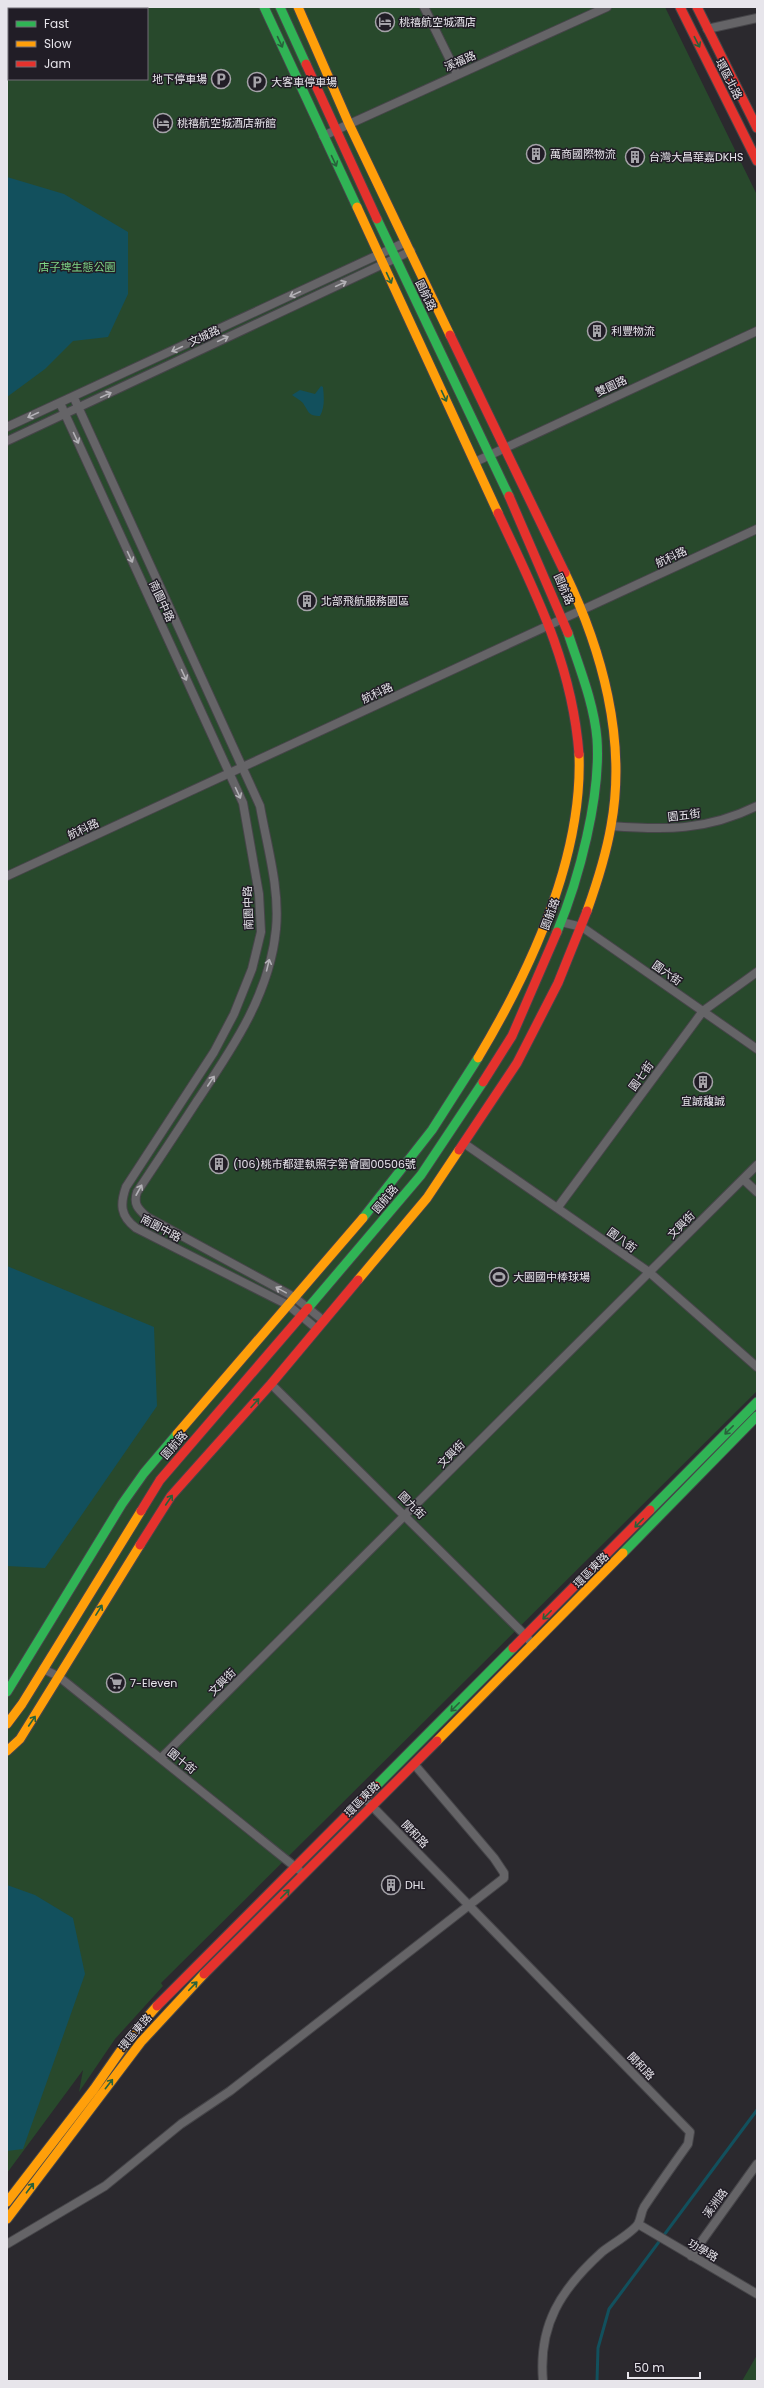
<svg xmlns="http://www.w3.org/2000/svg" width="764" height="2388" font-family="Poppins,'Noto Sans TC',sans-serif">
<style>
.green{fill:#28492c}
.water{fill:#12505d}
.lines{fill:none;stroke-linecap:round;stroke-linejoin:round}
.stream{stroke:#12505d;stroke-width:3}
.street-casing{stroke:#464549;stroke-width:10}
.fast-casing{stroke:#464549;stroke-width:11}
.slow-casing{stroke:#464549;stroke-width:11}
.jam-casing{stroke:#464549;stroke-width:11}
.street{stroke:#656467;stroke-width:8}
.fast{stroke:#30b455;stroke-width:9}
.slow{stroke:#ff9f0a;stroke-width:9}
.jam{stroke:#e5322d;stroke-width:9}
.oneway{stroke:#28613b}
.oneway2{stroke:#b3b1b6}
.labels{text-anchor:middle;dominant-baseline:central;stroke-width:3;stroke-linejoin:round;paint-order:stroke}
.poi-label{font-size:11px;fill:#e7e5eb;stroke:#211d26;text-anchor:start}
.street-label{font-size:11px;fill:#e7e5eb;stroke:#211d26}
.park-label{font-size:11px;fill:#7fd888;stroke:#211d26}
</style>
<rect width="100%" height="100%" fill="#2b292e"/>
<path class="green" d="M116,7H665L757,195V1391L161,1983L163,1986L115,2039L79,2092L83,2070L7,2173V57H9V79H147V9H112Z
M757,2355V2381H742Z"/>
<path class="water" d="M7,177L64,194L128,232V294L108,337L73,341L45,369L7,397Z
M321,386L323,387C324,397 325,407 320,416C308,416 309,412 303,403C300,400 295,397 292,395L300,390L315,394Z
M7,1266L154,1327L157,1406L45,1568L7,1566Z
M7,1885L35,1895L73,1918L85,1974L23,2149L7,2151Z"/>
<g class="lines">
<path class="stream" d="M597,2381L598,2348L609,2309L757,2110"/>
<g class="street-casing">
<path id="street" d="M424,7L457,74
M707,29L757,18
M323,136L607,7
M74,398L260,806C267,846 280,889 276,929C270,994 232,1049 197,1101C177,1132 157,1162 137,1192C133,1204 138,1209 147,1217L294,1297L324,1321
M60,403L243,803L259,894L261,932L252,969L234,1014L214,1052L126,1187C120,1204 120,1216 136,1228L288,1305L317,1329
M7,427L406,242
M7,441L411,251
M475,462L757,331
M611,826C665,830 706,831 757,806
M7,876L757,529
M561,922L582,927L757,1049
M465,1144L649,1272L757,1367
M743,1179L757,1192
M558,1207L703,1011L757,972
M271,1384L526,1636L533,1645
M43,1669L58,1676L299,1870
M161,1758L757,1165
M369,1803L690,2132L688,2144C673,2165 658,2186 644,2207C641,2212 641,2219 638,2224C632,2233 612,2244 602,2252C561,2289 538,2325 543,2381
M638,2224L757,2294
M7,2244L105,2186L181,2124L230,2091L504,1878V1873L494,1858L414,1764
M691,2256L757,2164"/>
</g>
<g class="fast-casing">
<path id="fast" d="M264,7L357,207
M280,7L306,64
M68,9L72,7
M377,219L509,496
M557,932C579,879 601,796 597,739C594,703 579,667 568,633
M363,1218L432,1130L478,1058
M308,1308L421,1175L483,1082
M650,1510L757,1402
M623,1553L757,1416
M7,1692L122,1504L144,1473L177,1434
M376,1786L513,1648"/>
</g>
<g class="slow-casing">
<path id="slow" d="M298,7L349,124L450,335
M7,37L9,36
M357,207L498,513
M565,573C602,650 627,740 611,826C606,855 597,883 587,911
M478,1058C530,971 583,858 579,754
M358,1280L427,1198L459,1150
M177,1434L363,1218
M7,1724L22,1704L141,1511
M437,1741L623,1553
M7,1751L20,1739L140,1545
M7,2202L94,2089L133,2033L157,2006
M7,2219L141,2042L204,1974"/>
</g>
<g class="jam-casing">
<path id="jam" d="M50,7L51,9
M680,7L757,161
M697,7L757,128
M22,9L26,7
M7,16L9,15
M306,64L377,219
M450,335L565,573
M509,496L568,633
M498,513C536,594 572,663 579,754
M483,1082L512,1036L557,932
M459,1150L517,1063L558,983L587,911
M141,1511L160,1480L308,1308
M140,1545L171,1496L271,1384L358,1280
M513,1648L650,1510
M204,1974L437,1741
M157,2006L376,1786"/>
</g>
<use href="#street" class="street"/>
<use href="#fast" class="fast"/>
<use href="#slow" class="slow"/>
<use href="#jam" class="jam"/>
</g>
<defs><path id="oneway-shaft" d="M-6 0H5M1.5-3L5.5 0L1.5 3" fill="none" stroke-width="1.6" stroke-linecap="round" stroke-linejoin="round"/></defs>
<g class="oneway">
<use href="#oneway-shaft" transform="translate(280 42) rotate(65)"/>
<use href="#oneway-shaft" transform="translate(697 42) rotate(63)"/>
<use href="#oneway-shaft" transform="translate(334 161) rotate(65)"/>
<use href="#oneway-shaft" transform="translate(389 278) rotate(65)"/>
<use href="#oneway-shaft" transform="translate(444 396) rotate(65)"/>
<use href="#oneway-shaft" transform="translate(255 1403) rotate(-48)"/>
<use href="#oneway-shaft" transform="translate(729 1430) rotate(135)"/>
<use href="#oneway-shaft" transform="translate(169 1500) rotate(-56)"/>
<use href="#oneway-shaft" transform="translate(639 1523) rotate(134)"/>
<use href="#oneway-shaft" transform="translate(99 1610) rotate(-58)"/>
<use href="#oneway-shaft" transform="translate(547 1615) rotate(135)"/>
<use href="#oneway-shaft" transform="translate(455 1707) rotate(135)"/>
<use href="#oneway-shaft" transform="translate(32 1721) rotate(-56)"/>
<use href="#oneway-shaft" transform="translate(285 1894) rotate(-45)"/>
<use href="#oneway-shaft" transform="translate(193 1986) rotate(-46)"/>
<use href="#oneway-shaft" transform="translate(109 2084) rotate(-52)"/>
<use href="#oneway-shaft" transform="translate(30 2188) rotate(-53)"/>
</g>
<g class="oneway2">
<use href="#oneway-shaft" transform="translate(341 284) rotate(-25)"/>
<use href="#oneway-shaft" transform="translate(295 294) rotate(155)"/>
<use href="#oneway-shaft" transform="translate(223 339) rotate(-25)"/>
<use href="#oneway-shaft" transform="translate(177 349) rotate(155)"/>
<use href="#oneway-shaft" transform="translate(106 395) rotate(-25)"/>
<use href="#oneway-shaft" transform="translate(33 415) rotate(155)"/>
<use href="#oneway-shaft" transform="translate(76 438) rotate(65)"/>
<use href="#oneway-shaft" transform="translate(130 557) rotate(65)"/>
<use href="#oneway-shaft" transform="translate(184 675) rotate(65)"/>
<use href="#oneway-shaft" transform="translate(238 793) rotate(65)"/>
<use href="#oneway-shaft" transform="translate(268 965) rotate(-76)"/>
<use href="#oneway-shaft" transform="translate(211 1081) rotate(-56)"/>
<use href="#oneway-shaft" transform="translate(139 1190) rotate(-61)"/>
<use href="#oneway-shaft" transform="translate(281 1290) rotate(-151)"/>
</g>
<defs>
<g id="hotel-ring" transform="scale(1)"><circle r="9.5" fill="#211d26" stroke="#a5a3a9" stroke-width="1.5"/><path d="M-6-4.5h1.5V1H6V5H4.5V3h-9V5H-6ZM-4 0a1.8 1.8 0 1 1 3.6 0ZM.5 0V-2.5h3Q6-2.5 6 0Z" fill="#a5a3a9"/></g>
<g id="parking-ring" transform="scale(1)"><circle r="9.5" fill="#211d26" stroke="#a5a3a9" stroke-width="1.5"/><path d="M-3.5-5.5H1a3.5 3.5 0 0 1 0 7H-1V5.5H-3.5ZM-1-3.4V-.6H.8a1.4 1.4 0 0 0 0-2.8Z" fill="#a5a3a9"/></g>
<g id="building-ring" transform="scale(1)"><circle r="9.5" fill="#211d26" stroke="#a5a3a9" stroke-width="1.5"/><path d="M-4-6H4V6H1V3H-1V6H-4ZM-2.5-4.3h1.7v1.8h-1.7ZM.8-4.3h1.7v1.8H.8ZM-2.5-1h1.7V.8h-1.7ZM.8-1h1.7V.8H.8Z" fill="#a5a3a9"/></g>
<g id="stadium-ring" transform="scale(1)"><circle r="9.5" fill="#211d26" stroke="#a5a3a9" stroke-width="1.5"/><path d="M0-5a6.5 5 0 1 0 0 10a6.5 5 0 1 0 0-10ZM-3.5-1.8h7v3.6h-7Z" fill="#a5a3a9"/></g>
<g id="supermarket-ring" transform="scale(1)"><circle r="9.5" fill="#211d26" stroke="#a5a3a9" stroke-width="1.5"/><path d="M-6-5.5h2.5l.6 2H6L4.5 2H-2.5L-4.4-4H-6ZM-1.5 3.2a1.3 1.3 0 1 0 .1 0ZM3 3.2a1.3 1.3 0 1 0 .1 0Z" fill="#a5a3a9"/></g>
</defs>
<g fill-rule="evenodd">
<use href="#hotel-ring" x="385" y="22"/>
<use href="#parking-ring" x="221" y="79"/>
<use href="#parking-ring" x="257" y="82"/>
<use href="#hotel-ring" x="163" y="123"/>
<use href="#building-ring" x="536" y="154"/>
<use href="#building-ring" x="635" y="157"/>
<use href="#building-ring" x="597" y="331"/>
<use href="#building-ring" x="307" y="601"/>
<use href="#building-ring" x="703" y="1082"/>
<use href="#building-ring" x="219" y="1164"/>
<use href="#stadium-ring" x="499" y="1277"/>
<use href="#supermarket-ring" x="116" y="1683"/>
<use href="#building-ring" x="391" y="1885"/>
</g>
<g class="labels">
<g class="poi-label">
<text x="399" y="22">桃禧航空城酒店</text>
<text x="207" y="79" text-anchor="end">地下停車場</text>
<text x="271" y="82">大客車停車場</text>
<text x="177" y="123">桃禧航空城酒店新館</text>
<text x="550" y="154">萬商國際物流</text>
<text x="649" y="157">台灣大昌華嘉DKHS</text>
<text x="611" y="331">利豐物流</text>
<text x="321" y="601">北部飛航服務園區</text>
<text x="703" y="1101" text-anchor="middle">宜誠馥誠</text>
<text x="233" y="1164">(106)桃市都建執照字第會園00506號</text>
<text x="513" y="1277">大園國中棒球場</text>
<text x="130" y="1683">7-Eleven</text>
<text x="405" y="1885">DHL</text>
</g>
<g class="street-label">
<text transform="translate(460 61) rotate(-24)">溪福路</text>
<text transform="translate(729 79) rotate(63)">環區北路</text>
<text transform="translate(426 295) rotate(64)">園航路</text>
<text transform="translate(204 336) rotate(-25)">文城路</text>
<text transform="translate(611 386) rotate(-25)">雙園路</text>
<text transform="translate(671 557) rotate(-25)">航科路</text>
<text transform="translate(564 589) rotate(66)">園航路</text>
<text transform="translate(162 601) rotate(65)">南園中路</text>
<text transform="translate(377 693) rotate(-25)">航科路</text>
<text transform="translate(684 815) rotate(-7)">園五街</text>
<text transform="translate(83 829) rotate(-25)">航科路</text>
<text transform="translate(248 908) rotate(-92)">南園中路</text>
<text transform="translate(550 914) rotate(-70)">園航路</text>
<text transform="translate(667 973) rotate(35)">園六街</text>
<text transform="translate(641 1076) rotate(-54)">園七街</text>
<text transform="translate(385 1199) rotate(-50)">園航路</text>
<text transform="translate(681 1225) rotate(-45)">文興街</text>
<text transform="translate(161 1228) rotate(28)">南園中路</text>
<text transform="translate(622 1240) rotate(36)">園八街</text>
<text transform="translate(174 1445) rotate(-49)">園航路</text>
<text transform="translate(451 1454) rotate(-45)">文興街</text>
<text transform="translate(412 1505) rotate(45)">園九街</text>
<text transform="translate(591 1570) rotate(-45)">環區東路</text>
<text transform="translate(222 1682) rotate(-45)">文興街</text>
<text transform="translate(182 1761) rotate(39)">園十街</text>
<text transform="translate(362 1799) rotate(-45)">環區東路</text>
<text transform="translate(415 1834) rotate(46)">開和路</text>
<text transform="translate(135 2032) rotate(-50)">環區東路</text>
<text transform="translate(641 2066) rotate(46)">開和路</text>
<text transform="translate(715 2203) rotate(-54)">溪洲路</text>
<text transform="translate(703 2250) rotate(30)">功學路</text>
</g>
<g class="park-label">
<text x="77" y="267">店子埤生態公園</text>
</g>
</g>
<rect width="764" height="2388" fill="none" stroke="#e7e5eb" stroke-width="16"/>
<rect x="8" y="8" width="140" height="72" fill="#211d26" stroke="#706d75"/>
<rect x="16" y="21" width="20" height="6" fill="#30b455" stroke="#706d75"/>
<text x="44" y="28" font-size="12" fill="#e7e5eb">Fast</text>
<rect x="16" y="41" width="20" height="6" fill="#ff9f0a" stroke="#706d75"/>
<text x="44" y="48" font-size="12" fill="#e7e5eb">Slow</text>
<rect x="16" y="61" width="20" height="6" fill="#e5322d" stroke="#706d75"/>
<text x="44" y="68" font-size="12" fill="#e7e5eb">Jam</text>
<path d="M628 2372v6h72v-6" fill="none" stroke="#e7e5eb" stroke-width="2"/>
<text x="634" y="2372" font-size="12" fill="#e7e5eb" stroke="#211d26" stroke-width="3" paint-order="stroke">50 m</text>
</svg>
